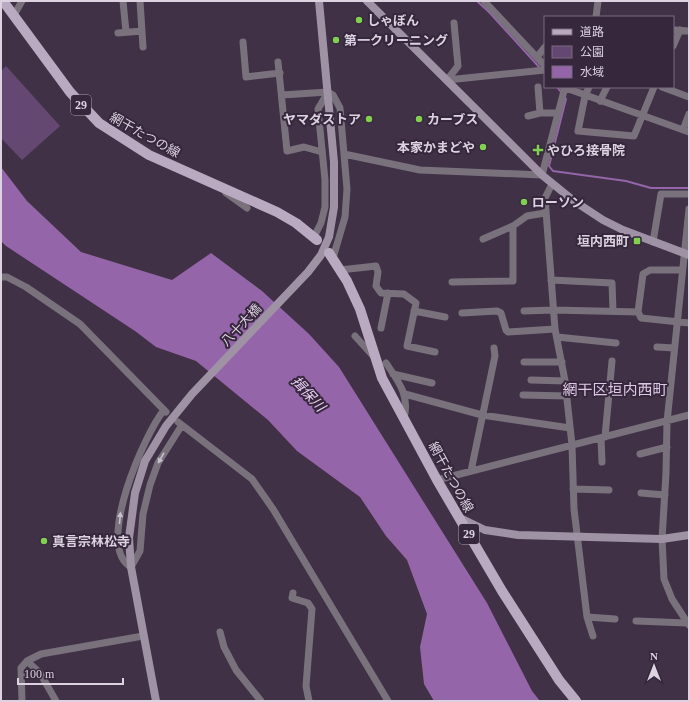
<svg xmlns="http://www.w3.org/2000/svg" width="690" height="702" font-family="'Times New Roman','Noto Sans JP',serif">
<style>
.green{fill:#654872}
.water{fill:#9465a8}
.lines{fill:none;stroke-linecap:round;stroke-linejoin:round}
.stream{stroke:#9465a8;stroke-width:2}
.street{stroke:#79727d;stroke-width:7}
.secondary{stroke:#9e92a4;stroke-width:8}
.primary{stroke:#baaac1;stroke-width:10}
.oneway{fill:#c8bfcc}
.poi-dot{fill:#82d050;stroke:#36273d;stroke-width:1.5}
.labels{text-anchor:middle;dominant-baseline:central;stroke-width:4;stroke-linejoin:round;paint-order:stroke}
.shield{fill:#36273d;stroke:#aa9faf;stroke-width:1}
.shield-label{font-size:12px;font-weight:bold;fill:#dcd2e0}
.poi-label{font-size:13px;font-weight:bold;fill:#dcd2e0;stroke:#36273d;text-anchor:start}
.street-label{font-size:13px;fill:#dcd2e0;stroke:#36273d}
.water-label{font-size:14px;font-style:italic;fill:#ead0f6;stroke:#36273d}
.quarter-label{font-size:15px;fill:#dcc8e4;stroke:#36273d}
</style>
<rect width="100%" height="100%" fill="#413147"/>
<path class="green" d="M6,66L60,126L22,160L1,138V71Z"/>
<path class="water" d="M1,167L27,201L81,252L172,280L211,253L262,291L309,334L339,367L487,603L532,691L540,701H434L424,684L420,647L427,614L407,560L386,536L360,497L297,451L268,420L196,361L156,347L135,331L6,246L1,241Z"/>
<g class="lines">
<path class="stream" d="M477,1L489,12L540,68
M557,87L561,92
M564,96L566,99L549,166L553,171L626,181L651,188H689"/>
<path class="street" d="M123,1L126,32
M140,1L143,47
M484,1L545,66
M14,15L22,1
M596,17L598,1
M675,30L689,31
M118,33L142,31
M243,42L246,77L280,73
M673,46L680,30
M537,57L545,47
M278,62L287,151L304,147L322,152
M447,80L545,70
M447,80L458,66L454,23
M538,87L540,113
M563,87L689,132
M589,87L585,96L578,131L634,136L654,87
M662,87L689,97
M282,95L328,92L333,95L340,108L347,189L345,217L333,258
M600,101L607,87
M528,116L540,113H558
M683,130L689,114
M344,154L420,170L542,175L565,87
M552,184L545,198L555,329L565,381L572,445L574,509L587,617L593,636
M226,193L247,208
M689,209L667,422L666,473L662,539L664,579L672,599L689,625
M314,237L321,223L325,207V180L318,109L328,92
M483,239L513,226L527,216L545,213
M653,242L661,194H689
M340,270L376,266L378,272L376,286L381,293L404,294L416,303L407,346L435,352
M1,277H7L26,287L80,324L166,412
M551,280L612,283L613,311
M452,282L513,281V226
M414,311L445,317
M524,311L553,310L638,312L641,318L689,323
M638,312L643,274L650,270H682
M462,313L497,311L501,313L506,330L508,332L555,329
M381,328L388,293
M355,336L374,357
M557,337L616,343
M657,347L674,348
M524,362H562
M386,363C398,381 410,395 404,418
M393,374L432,383
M531,380L565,381
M405,394L482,415L570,428
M523,395L567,396
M164,410C145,433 94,547 131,567L140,551L143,514L150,485L158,463L182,425
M178,422L252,479L273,509L388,701
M605,437L612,361
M601,438L602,462
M640,454L667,447
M471,471L495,356L494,348
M437,480L689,415
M573,489L609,490
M641,493L665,495
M293,593L292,598L308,603L312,609L306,686L309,701
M587,617L615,619
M636,621L687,623
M220,632L224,647L236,670L261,701
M27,661L40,673L56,701
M22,701L21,668L27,661L41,654L143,636"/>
<path class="secondary" d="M367,1L542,175L574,201L603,220L623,230L689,255
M460,518L485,530L518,535L662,539L689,535
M156,701L131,567L129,538L135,493L145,461L166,426L192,394L308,272L321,255L329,237L334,207V162L319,1"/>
<path class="primary" d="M3,1L70,92L99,123L149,155L277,212L296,223L317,240
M329,253L347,281L360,309L382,378L437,480L502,591L559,680L576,701"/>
</g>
<defs><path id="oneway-solid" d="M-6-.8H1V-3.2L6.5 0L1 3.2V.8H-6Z"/></defs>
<g class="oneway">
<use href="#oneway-solid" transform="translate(161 458) rotate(119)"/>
<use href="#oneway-solid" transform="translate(120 518) rotate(-85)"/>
</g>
<g class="poi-dot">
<circle cx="359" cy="20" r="4"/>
<circle cx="336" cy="40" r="4"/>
<circle cx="369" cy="119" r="4"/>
<circle cx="419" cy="119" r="4"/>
<circle cx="483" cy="147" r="4"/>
<path d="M536 144h4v4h4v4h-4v4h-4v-4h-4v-4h4z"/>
<circle cx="524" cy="202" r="4"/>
<rect x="633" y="237" width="8" height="8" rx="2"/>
<circle cx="44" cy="541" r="4"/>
</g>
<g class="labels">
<g class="shield">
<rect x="71" y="95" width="20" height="20" rx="3"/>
<rect x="459" y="524" width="20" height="20" rx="3"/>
</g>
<g class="shield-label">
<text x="81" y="105">29</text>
<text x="469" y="534">29</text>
</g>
<g class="poi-label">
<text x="367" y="20">しゃぼん</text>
<text x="344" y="40">第一クリーニング</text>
<text x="361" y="119" text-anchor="end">ヤマダストア</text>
<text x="427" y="119">カーブス</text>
<text x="475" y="147" text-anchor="end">本家かまどや</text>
<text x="547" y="150">やひろ接骨院</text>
<text x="532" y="202">ローソン</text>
<text x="629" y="241" text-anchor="end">垣内西町</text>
<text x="52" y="541">真言宗林松寺</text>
</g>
<g class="street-label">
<text transform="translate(145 135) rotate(29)">網干たつの線</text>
<text transform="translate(241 325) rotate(-47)">八十大橋</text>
<text transform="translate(451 477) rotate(61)">網干たつの線</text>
</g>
<g class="water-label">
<text transform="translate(308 394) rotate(47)">揖保川</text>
</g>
<g class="quarter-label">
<text x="615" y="390">網干区垣内西町</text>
</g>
</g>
<rect width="690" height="702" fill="none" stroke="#dcd2e0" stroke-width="4"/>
<rect x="544" y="16" width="130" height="72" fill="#36273d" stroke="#786b7e"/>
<rect x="552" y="29" width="20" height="6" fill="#baaac1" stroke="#786b7e"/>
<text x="580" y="36" font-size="12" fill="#dcd2e0">道路</text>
<rect x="552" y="46" width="20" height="12" fill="#654872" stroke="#786b7e"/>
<text x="580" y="56" font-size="12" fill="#dcd2e0">公園</text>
<rect x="552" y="66" width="20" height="12" fill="#9465a8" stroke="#786b7e"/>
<text x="580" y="76" font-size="12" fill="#dcd2e0">水域</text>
<g transform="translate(654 666)" stroke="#36273d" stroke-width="3" paint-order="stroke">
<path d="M0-3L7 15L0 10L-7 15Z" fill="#dcd2e0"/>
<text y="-6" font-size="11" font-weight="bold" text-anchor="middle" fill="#dcd2e0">N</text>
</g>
<path d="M18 678v6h105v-6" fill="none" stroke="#dcd2e0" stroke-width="2"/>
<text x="24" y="678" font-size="12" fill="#dcd2e0" stroke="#36273d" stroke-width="3" paint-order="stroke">100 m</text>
</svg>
